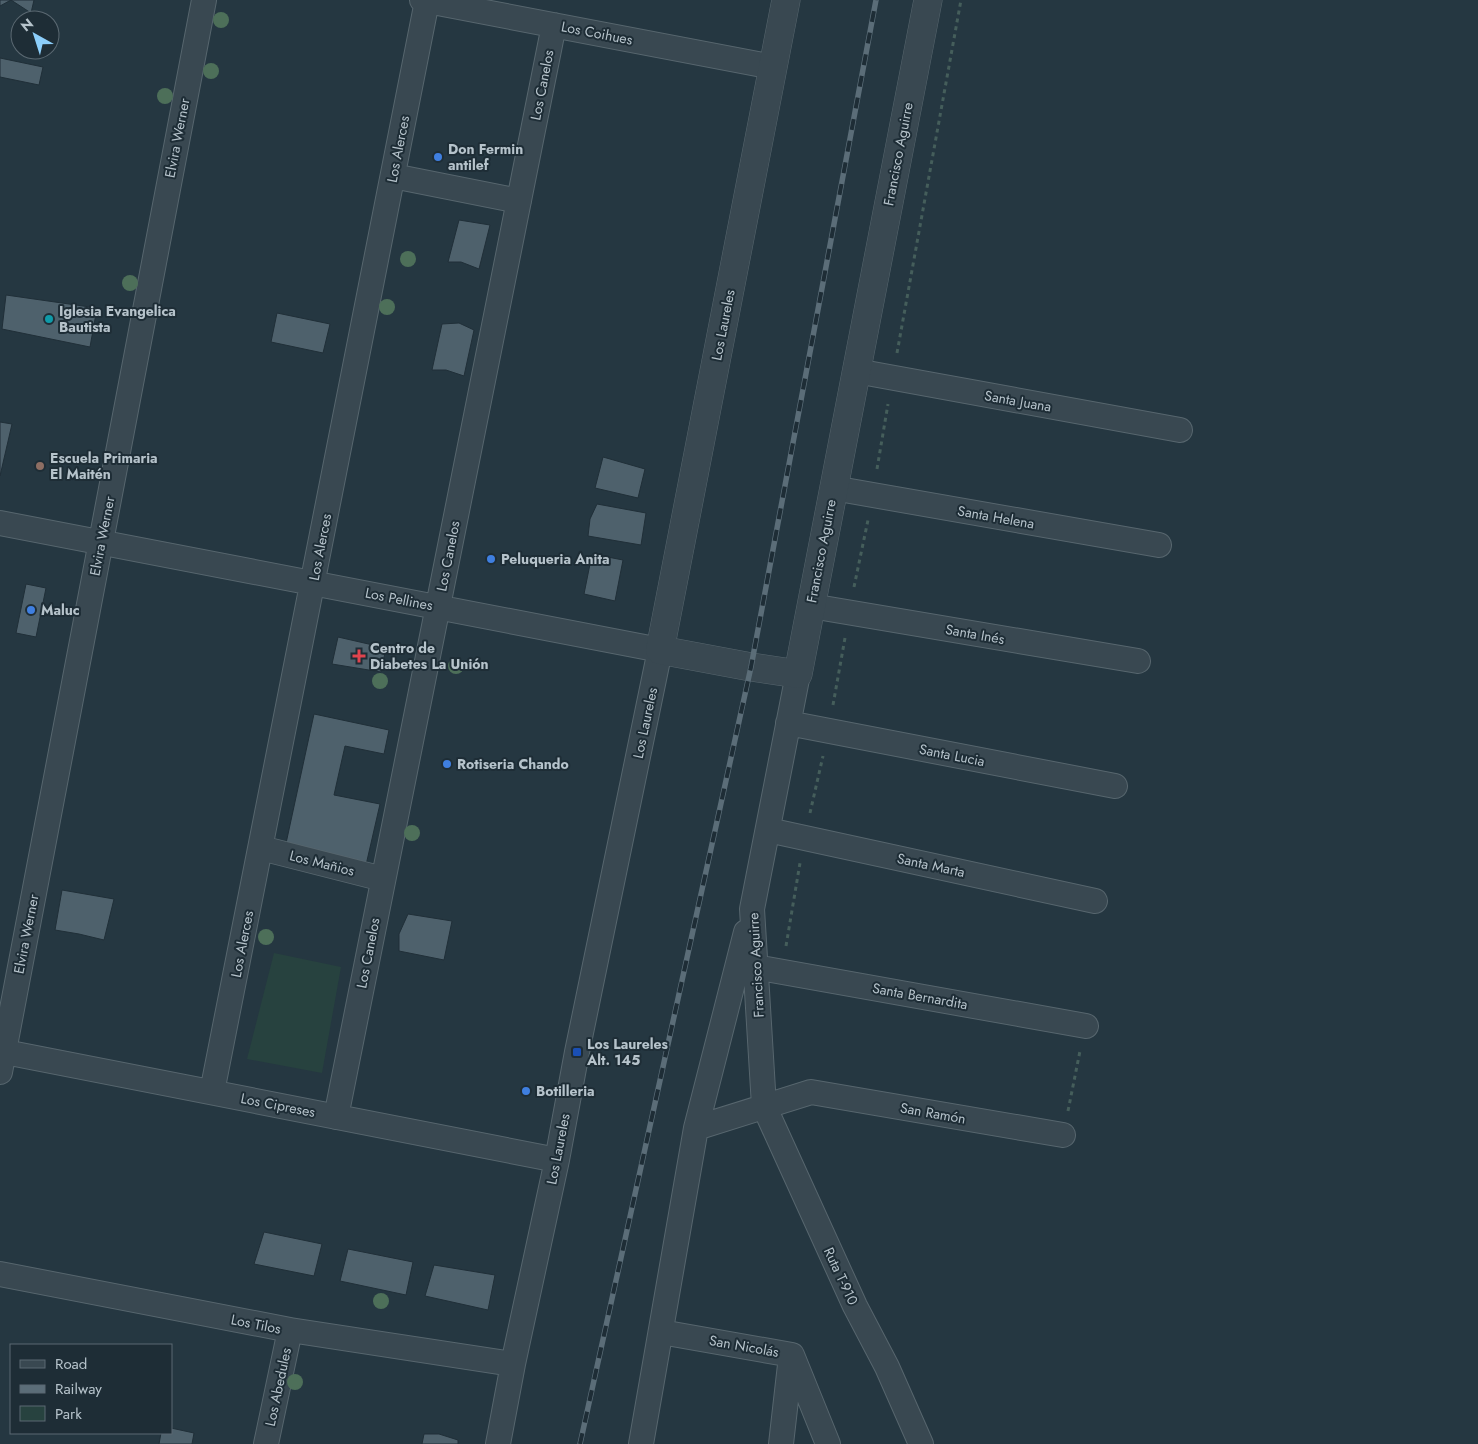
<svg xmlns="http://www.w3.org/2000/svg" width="1478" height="1444" font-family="Jost,sans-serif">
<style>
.green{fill:#27423f}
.building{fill:#4e616c;stroke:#202f38}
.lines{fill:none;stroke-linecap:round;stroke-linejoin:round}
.minor-casing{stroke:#57666e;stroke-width:26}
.tertiary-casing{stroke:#57666e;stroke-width:29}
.path{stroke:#455e5b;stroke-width:3;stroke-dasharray:4 4;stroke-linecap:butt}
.minor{stroke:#394851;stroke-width:24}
.tertiary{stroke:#394851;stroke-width:28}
.rail-casing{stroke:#5b6d78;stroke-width:5.5}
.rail{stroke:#1e2d36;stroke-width:4;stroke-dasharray:11;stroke-linecap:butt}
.tree{fill:#4d6f59}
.shop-dot{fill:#3f7fe0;stroke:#1e2d36;stroke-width:2}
.culture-dot{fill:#0f9aa8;stroke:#1e2d36;stroke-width:2}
.education-dot{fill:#8d6e63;stroke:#1e2d36;stroke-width:2}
.health-dot{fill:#e0444e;stroke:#1e2d36;stroke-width:2}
.transit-dot{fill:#1a4fb4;stroke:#1e2d36;stroke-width:2}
.labels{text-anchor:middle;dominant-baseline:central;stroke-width:4;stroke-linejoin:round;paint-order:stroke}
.street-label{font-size:14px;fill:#b6c3cb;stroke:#1e2d36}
.poi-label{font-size:14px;font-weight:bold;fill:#b6c3cb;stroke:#1e2d36;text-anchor:start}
</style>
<rect width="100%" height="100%" fill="#253741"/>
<path class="green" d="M274,953L341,967L322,1073L247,1059Z"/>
<path class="building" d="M0,0H34L31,13L11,0L0,6Z
M0,58L43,67L39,85L0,77Z
M459,220L490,225L479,269L461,262H448Z
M6,295L97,308L90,347L2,329Z
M277,313L330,324L323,353L271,342Z
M459,323L474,330L464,376L446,370H432L442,324Z
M0,422L12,424L0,476Z
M603,457L645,469L638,498L595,488Z
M597,504L646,513L641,545L588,536L590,519Z
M592,554L623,560L615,601L584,594Z
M26,584L46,588L36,637L16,633Z
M338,637L386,648L381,672L332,664Z
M314,714L389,730L384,754L345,746L334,795L380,804L366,865L285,848Z
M62,890L114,899L104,940L79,934L55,930Z
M408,914L452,921L444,960L399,951V934Z
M264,1232L322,1244L314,1276L254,1264Z
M348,1249L413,1262L406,1295L340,1281Z
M434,1265L495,1275L488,1310L425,1296Z
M171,1428L194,1433L192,1444H159L161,1433H171Z
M424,1434H439L458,1440V1444H422Z"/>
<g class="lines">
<g class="minor-casing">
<path id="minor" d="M422,0L773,67
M393,176L519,201
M856,371L1180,430
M833,488L1159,545
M0,523L660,650L577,1052L557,1160L513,1364L498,1444
M811,606L1138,661
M798,674L752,909L764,1106L855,1306L887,1367L921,1444
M788,723L1115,786
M768,830L1095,901
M261,848L383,879
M755,967L1086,1026
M0,1051L557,1160
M0,1072L204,0
M212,1092L427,1
M336,1117L554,25
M696,1128L811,1092L1063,1135
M0,1274L290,1330L513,1364
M661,1332L792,1355L828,1444
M266,1444L290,1330
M641,1444L696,1128L746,932
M781,1444L791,1356"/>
</g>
<g class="tertiary-casing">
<path id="tertiary" d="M786,0L660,650L751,667L798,674L928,0"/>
</g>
<path class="path" d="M897,353L961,0
M877,469L888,404
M854,587L868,520
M833,705L845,638
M810,813L823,756
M786,946L800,863
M1068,1111L1080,1051"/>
<use href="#minor" class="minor"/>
<use href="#tertiary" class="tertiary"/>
<g class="rail-casing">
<path id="rail" d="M580,1444L751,667L876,0"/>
</g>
<use href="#rail" class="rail"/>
</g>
<g class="tree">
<circle cx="221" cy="20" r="8"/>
<circle cx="211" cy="71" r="8"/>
<circle cx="165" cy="96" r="8"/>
<circle cx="408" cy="259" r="8"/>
<circle cx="130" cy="283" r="8"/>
<circle cx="387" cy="307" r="8"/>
<circle cx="456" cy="666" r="8"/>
<circle cx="380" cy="681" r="8"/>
<circle cx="412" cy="833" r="8"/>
<circle cx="266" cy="937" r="8"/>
<circle cx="381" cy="1301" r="8"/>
<circle cx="295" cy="1382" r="8"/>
</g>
<g class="shop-dot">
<circle cx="438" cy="157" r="5"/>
<circle cx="491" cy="559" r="5"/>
<circle cx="31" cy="610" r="5"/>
<circle cx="447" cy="764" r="5"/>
<circle cx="526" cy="1091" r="5"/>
</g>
<circle class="culture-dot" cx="49" cy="319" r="5"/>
<circle class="education-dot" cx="40" cy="466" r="5"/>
<path class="health-dot" d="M356.5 648.5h5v5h5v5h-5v5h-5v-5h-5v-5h5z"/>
<rect class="transit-dot" x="572" y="1047" width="10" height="10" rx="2.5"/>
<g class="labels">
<g class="street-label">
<text transform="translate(597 33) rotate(11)">Los Coihues</text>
<text transform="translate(542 85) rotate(-79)">Los Canelos</text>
<text transform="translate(177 138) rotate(-79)">Elvira Werner</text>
<text transform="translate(398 149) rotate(-79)">Los Alerces</text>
<text transform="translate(898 154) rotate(-79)">Francisco Aguirre</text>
<text transform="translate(723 325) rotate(-79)">Los Laureles</text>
<text transform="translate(1018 401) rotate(10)">Santa Juana</text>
<text transform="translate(996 517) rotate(10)">Santa Helena</text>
<text transform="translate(102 536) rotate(-79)">Elvira Werner</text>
<text transform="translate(320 547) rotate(-79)">Los Alerces</text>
<text transform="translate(821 551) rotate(-79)">Francisco Aguirre</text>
<text transform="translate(448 556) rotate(-79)">Los Canelos</text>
<text transform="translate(399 599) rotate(11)">Los Pellines</text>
<text transform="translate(975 634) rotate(10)">Santa Inés</text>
<text transform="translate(645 723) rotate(-78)">Los Laureles</text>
<text transform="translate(952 755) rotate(11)">Santa Lucia</text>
<text transform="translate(322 863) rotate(14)">Los Mañios</text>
<text transform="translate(931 865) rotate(12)">Santa Marta</text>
<text transform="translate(26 934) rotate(-79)">Elvira Werner</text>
<text transform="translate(242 944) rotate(-79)">Los Alerces</text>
<text transform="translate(368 953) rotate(-79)">Los Canelos</text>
<text transform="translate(756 965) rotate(-93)">Francisco Aguirre</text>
<text transform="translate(920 996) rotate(10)">Santa Bernardita</text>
<text transform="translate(278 1105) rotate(11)">Los Cipreses</text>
<text transform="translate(933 1113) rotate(10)">San Ramón</text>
<text transform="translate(558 1149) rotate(-79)">Los Laureles</text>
<text transform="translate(841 1276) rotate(65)">Ruta T-910</text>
<text transform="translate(256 1324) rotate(11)">Los Tilos</text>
<text transform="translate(744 1346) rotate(10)">San Nicolás</text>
<text transform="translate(278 1387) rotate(-78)">Los Abedules</text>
</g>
<g class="poi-label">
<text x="448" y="149">Don Fermin<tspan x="448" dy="16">antilef</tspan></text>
<text x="59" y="311">Iglesia Evangelica<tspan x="59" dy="16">Bautista</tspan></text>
<text x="50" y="458">Escuela Primaria<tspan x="50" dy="16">El Maitén</tspan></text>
<text x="501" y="559">Peluqueria Anita</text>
<text x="41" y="610">Maluc</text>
<text x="370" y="648">Centro de<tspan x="370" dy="16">Diabetes La Unión</tspan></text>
<text x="457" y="764">Rotiseria Chando</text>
<text x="587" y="1044">Los Laureles<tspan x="587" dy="16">Alt. 145</tspan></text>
<text x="536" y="1091">Botilleria</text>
</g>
</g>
<rect x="10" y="1344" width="162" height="90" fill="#1e2d36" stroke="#5b6972"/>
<rect x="20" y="1360" width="25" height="8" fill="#394851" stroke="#5b6972"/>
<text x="55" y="1369" font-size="15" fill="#b6c3cb">Road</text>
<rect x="20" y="1385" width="25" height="8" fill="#5b6d78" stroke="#5b6972"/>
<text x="55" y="1394" font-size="15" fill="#b6c3cb">Railway</text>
<rect x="20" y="1406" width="25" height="15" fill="#27423f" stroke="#5b6972"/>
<text x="55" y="1419" font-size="15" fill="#b6c3cb">Park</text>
<g transform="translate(35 35) rotate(321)"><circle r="24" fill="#1e2d36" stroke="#5b6972"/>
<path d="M0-4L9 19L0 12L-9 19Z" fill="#8ccefa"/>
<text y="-8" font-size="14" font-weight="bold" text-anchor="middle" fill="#b6c3cb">N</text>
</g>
</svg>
